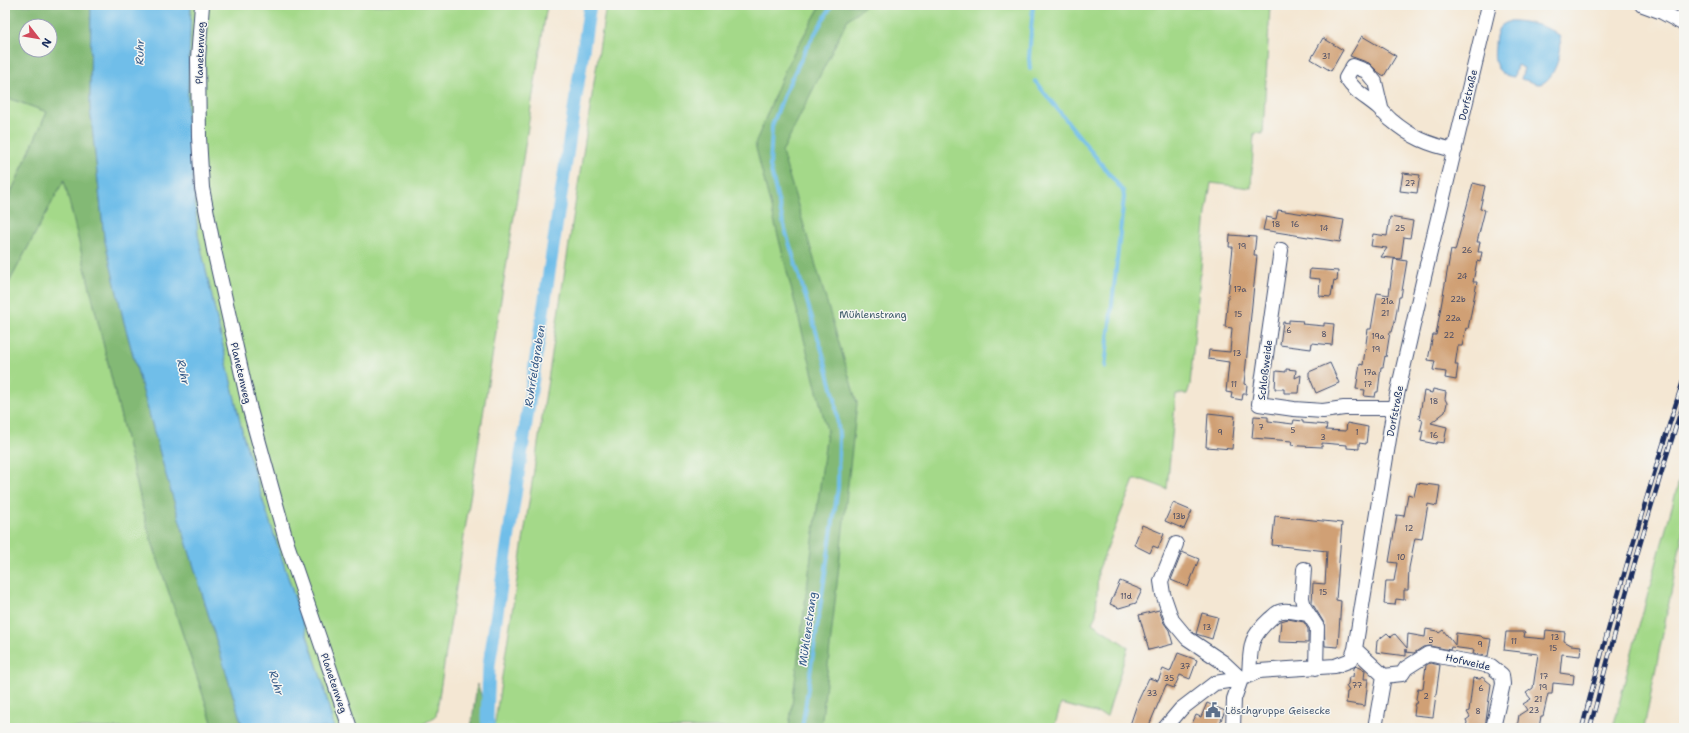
<svg xmlns="http://www.w3.org/2000/svg" width="1689" height="733" font-family="'Shantell Sans',sans-serif">
<style>
.green{fill:#a4d989;stroke:#608474}
.forest{fill:#83b975;stroke:#4f746a;fill-rule:evenodd}
.water{fill:#6fbee9;stroke:#4576a4}
.lines{fill:none;stroke-linecap:round;stroke-linejoin:round}
.stream{stroke:#6fbee9;stroke-width:4}
.canal{stroke:#6fbee9;stroke-width:13}
.building{fill:#d0a075}
.minor-casing{stroke:#3c4b70;stroke-width:16}
.minor{stroke:#fff;stroke-width:14}
.rail-casing{stroke:#1b2f5e;stroke-width:4.5}
.rail{stroke:#f6f6f2;stroke-width:3;stroke-dasharray:9;stroke-linecap:butt}
.labels{text-anchor:middle;dominant-baseline:central;stroke-width:3;stroke-linejoin:round;paint-order:stroke}
.number-label{font-size:8px;fill:#484b64}
.street-label{font-size:10px;fill:#1b2f5e;stroke:#f6f6f2}
.park-label{font-size:10px;fill:#3d5a69;stroke:#f6f6f2}
.service-label{font-size:10px;fill:#4e5e75;stroke:#f6f6f2;text-anchor:start}
.water-label{font-size:11px;font-style:italic;fill:#345a88;stroke:#f6f6f2}
</style>
<rect width="100%" height="100%" fill="#f6f6f2"/>
<filter id="ink" filterUnits="userSpaceOnUse"><feTurbulence type="fractalNoise" baseFrequency=".025" numOctaves="2"/><feDisplacementMap in="SourceGraphic" scale="8" xChannelSelector="R" yChannelSelector="G"/><feConvolveMatrix kernelMatrix="1 2 1 2 8 2 1 2 1" color-interpolation-filters="sRGB"/></filter>
<filter id="wash" filterUnits="userSpaceOnUse"><feTurbulence type="fractalNoise" baseFrequency=".012" numOctaves="4" result="noise"/><feDisplacementMap in="SourceGraphic" scale="16" xChannelSelector="R" yChannelSelector="G"/><feGaussianBlur stdDeviation="0.9" result="paint"/><feColorMatrix in="noise" values="0 0 0 0 0 0 0 0 0 0 0 0 0 0 0 0 0 1.4 0 .05"/><feComposite in="paint" operator="in"/></filter>
<g filter="url(#wash)">
<rect width="100%" height="100%" fill="#f4e7d3"/>
<path class="green" d="M191,5H547L436,716L417,728H334L323,684L262,498L243,435L198,235L187,118Z
M606,5L1270,6L1263,134L1254,133L1251,188L1211,183L1206,213L1190,385L1187,394H1176L1167,489L1143,480H1134L1098,571L1096,615L1092,623L1128,647L1107,716L1061,704L1054,728H494Z
M5,97L47,112L5,206Z
M64,179L148,530L214,728H5V290Z
M1684,463V527L1644,728H1613L1633,648Z"/>
<path class="forest" d="M6,5H91L90,107L104,237L124,322L166,475L243,728H214L148,530L64,180L5,290V206L47,112L5,97ZM26,26H50V50H26Z
M821,5H866L848,19L782,152L857,403L821,728H789L827,431L755,144L786,67Z
M477,684L493,727L494,728H471Z"/>
<path class="water" d="M91,5H191L187,118L198,235L243,435L262,498L323,684L334,728H243L166,475L124,322L104,237L90,107Z
M1510,21C1520,20 1554,27 1559,36C1565,46 1554,83 1539,84C1534,84 1527,80 1521,79L1524,68L1517,65L1514,77C1496,75 1493,62 1495,47C1495,40 1496,33 1499,28C1502,24 1506,23 1510,21Z"/>
<g class="lines">
<path class="stream" d="M1030,69L1029,58L1033,5
M1035,81L1123,191L1124,197L1105,367
M802,728L838,488L839,435L835,399L823,354L784,226L770,166L772,126L785,92L807,47L832,5"/>
<path class="canal" d="M489,728L487,719L489,665L590,5"/>
</g>
<g id="blocks">
<path class="building" d="M1362,36L1396,56L1384,76L1378,72L1369,63L1350,56Z
M1323,38L1343,50L1331,71L1311,59Z
M1403,173L1420,175L1417,193L1400,191Z
M1473,183L1485,186L1480,209L1485,210L1477,242H1480L1478,252H1482L1480,262L1477,261L1473,282H1477L1468,329L1466,328L1462,346H1458L1455,365H1458L1456,380L1445,378L1446,372L1433,370L1435,361L1428,360L1433,335H1436L1451,250L1455,251Z
M1278,210L1344,220L1340,242L1263,230L1266,217L1276,219Z
M1390,217L1413,221L1410,238L1404,237L1401,259L1381,257L1387,248L1371,246L1373,234L1387,236Z
M1230,235L1256,237L1254,255H1257L1244,384L1247,385L1246,394H1243L1242,400L1231,398L1232,393L1226,392L1229,362L1208,359L1209,350L1230,352L1232,328L1225,327L1233,247H1229Z
M1394,259L1407,261L1401,297H1399L1395,321L1392,332H1390L1386,357L1385,356L1383,367H1381L1378,392H1376L1375,397L1364,396L1365,390L1356,389L1360,364L1363,365L1368,329H1371L1377,293L1389,295Z
M1310,269L1338,271L1337,281L1334,280L1331,297L1319,296L1320,279L1309,278Z
M1289,320L1303,321L1302,324L1324,326V323L1334,324L1332,345L1312,343L1311,349L1280,345L1283,322L1289,323Z
M1330,363L1339,383L1316,393L1309,376V372Z
M1286,369L1296,370L1295,378L1301,375L1299,393H1284V389H1275L1276,371L1286,372Z
M1433,389L1446,392L1445,399L1447,403L1445,412L1431,423L1447,427L1444,443L1437,442L1436,444L1421,441L1423,430L1420,432L1423,420L1419,419L1424,391L1432,393Z
M1208,413L1235,416L1232,449L1206,447Z
M1254,416L1268,417V421L1293,424L1294,420L1303,421V423L1327,425L1326,430L1346,431L1347,423L1368,427L1366,444L1359,443V449L1347,448V445L1322,443V447L1300,446L1291,445L1292,441L1252,438Z
M1417,483L1440,486L1437,506L1428,504L1422,539L1415,538L1409,568L1408,590H1404V600L1396,599L1395,605L1384,604L1386,581H1394L1397,563L1389,562L1397,515L1404,516L1408,494L1414,496Z
M1173,503L1192,511L1184,529L1165,521Z
M1275,516L1342,523L1336,600L1341,601L1338,647L1325,646L1324,623L1312,603L1313,583L1325,584L1327,551L1272,545Z
M1142,525L1164,534L1158,548L1153,546L1150,553L1134,545Z
M1182,552L1199,559L1188,587L1171,580Z
M1120,581L1142,590L1136,603L1119,608L1110,604Z
M1159,610L1164,623L1169,630L1173,644L1149,650L1139,615Z
M1202,613L1218,617L1212,639L1196,634Z
M1288,619L1304,622L1308,629V643L1279,642L1281,621Z
M1426,629L1437,631L1439,633L1443,630L1455,645L1456,633L1481,636L1483,638L1491,639L1488,656L1473,654L1474,650L1451,647L1450,650L1430,646L1423,647L1414,653L1406,652V649V656L1376,652L1377,641L1387,633L1391,637L1395,634L1407,648L1408,634L1425,637Z
M1546,630L1565,632L1564,641L1571,645L1581,646L1580,656L1562,654L1560,673L1574,675L1573,685L1553,683L1552,694H1548L1543,716H1541L1539,728H1517L1519,715L1527,710L1523,704L1531,699L1526,693L1533,688L1538,654L1504,650L1506,632H1525L1524,637L1545,639Z
M1178,653L1197,660L1190,679L1180,675L1174,688L1166,685L1148,728H1129L1138,701L1149,678L1158,681L1163,669L1170,672Z
M1430,663L1440,665L1433,717L1414,715L1415,707L1414,705L1418,702L1416,699L1418,688L1423,689L1426,665Z
M1356,666L1365,670L1364,679H1368L1365,706L1346,703L1347,692L1349,691L1346,686L1348,684L1349,677H1353L1354,668Z
M1482,677L1491,684L1485,728H1466L1467,722L1466,720L1470,717L1467,712L1469,711L1473,678L1480,679Z
M1207,703L1225,711L1219,725L1224,728H1196L1191,726L1196,715L1201,717Z"/>
</g>
</g>
<g filter="url(#ink)">
<use href="#blocks" fill-opacity="0" stroke="#3c4b70" stroke-width="1"/>
<g class="lines">
<g class="minor-casing">
<path id="minor" d="M202,5L198,59L199,137L202,188L214,250L250,410L287,544L350,728
M1643,5L1662,12L1684,24
M1382,112L1375,82L1366,71L1353,66L1346,78C1356,93 1365,96 1378,107C1383,111 1386,116 1391,120C1411,137 1429,145 1455,150
M1281,250L1259,404L1294,409L1323,411L1344,408H1394
M1176,544L1161,581L1163,594L1172,620L1187,638L1224,663L1241,679
M1304,569L1302,598L1304,607L1317,627L1316,668
M1355,649L1384,676L1402,674L1406,668L1428,654L1491,666L1502,675L1503,684L1493,728
M1249,675C1251,647 1248,639 1270,619C1274,616 1277,611 1283,611C1290,610 1300,613 1308,614
M1165,728L1181,709L1215,683L1241,679
M1233,728L1234,699L1241,679L1259,671L1335,666L1351,660L1355,649L1394,408L1424,277L1489,5
M1375,728L1384,676"/>
</g>
<use href="#minor" class="minor"/>
<g class="rail-casing">
<path id="rail" d="M1582,728C1612,610 1647,494 1684,378
M1590,728C1618,618 1649,509 1684,401"/>
</g>
<use href="#rail" class="rail"/>
</g>
</g>
<defs>
<g id="civic-bare" transform="scale(1.2)"><path d="M-.6-6.5H3V-4.5H.6V-3L4-1V1h2V6H-6V1h2V-1L-.6-3ZM-1.2 2.5V6h2.4V2.5Z" fill="#5c6f8a" stroke="#f6f6f2" stroke-width="2.5" paint-order="stroke"/></g>
</defs>
<g fill-rule="evenodd">
<use href="#civic-bare" x="1213" y="710"/>
</g>
<g class="labels">
<g class="number-label">
<text x="1326" y="56">31</text>
<text x="1410" y="183">27</text>
<text x="1276" y="224">18</text>
<text x="1295" y="224">16</text>
<text x="1324" y="228">14</text>
<text x="1400" y="228">25</text>
<text x="1242" y="246">19</text>
<text x="1467" y="250">26</text>
<text x="1462" y="276">24</text>
<text x="1240" y="289">17a</text>
<text x="1458" y="299">22b</text>
<text x="1387" y="301">21a</text>
<text x="1385" y="313">21</text>
<text x="1238" y="314">15</text>
<text x="1453" y="318">22a</text>
<text x="1289" y="330">6</text>
<text x="1324" y="334">8</text>
<text x="1449" y="335">22</text>
<text x="1378" y="336">19a</text>
<text x="1376" y="349">19</text>
<text x="1237" y="353">13</text>
<text x="1370" y="372">17a</text>
<text x="1234" y="384">11</text>
<text x="1368" y="384">17</text>
<text x="1434" y="401">18</text>
<text x="1261" y="427">7</text>
<text x="1293" y="430">5</text>
<text x="1220" y="432">9</text>
<text x="1357" y="432">1</text>
<text x="1434" y="435">16</text>
<text x="1323" y="437">3</text>
<text x="1179" y="516">13b</text>
<text x="1409" y="528">12</text>
<text x="1401" y="557">10</text>
<text x="1323" y="592">15</text>
<text x="1126" y="596">11d</text>
<text x="1207" y="627">13</text>
<text x="1555" y="637">13</text>
<text x="1431" y="640">5</text>
<text x="1514" y="641">11</text>
<text x="1480" y="644">9</text>
<text x="1553" y="648">15</text>
<text x="1185" y="666">37</text>
<text x="1544" y="676">17</text>
<text x="1169" y="678">35</text>
<text x="1357" y="685">77</text>
<text x="1543" y="687">19</text>
<text x="1481" y="688">6</text>
<text x="1152" y="693">33</text>
<text x="1426" y="696">2</text>
<text x="1538" y="699">21</text>
<text x="1534" y="710">23</text>
<text x="1478" y="711">8</text>
</g>
<g class="street-label">
<text transform="translate(200 53) rotate(-88)">Planetenweg</text>
<text transform="translate(1468 95) rotate(-77)">Dorfstraße</text>
<text transform="translate(1265 370) rotate(-83)">Schloßweide</text>
<text transform="translate(241 373) rotate(77)">Planetenweg</text>
<text transform="translate(1395 411) rotate(-79)">Dorfstraße</text>
<text transform="translate(1468 662) rotate(13)">Hofweide</text>
<text transform="translate(334 683) rotate(71)">Planetenweg</text>
</g>
<g class="park-label">
<text x="873" y="314">Mühlenstrang</text>
</g>
<g class="service-label">
<text x="1225" y="710">Löschgruppe Geisecke</text>
</g>
<g class="water-label">
<text transform="translate(140 52) rotate(-89)">Ruhr</text>
<text transform="translate(535 366) rotate(-81)">Ruhrfeldgraben</text>
<text transform="translate(183 372) rotate(78)">Ruhr</text>
<text transform="translate(808 629) rotate(-82)">Mühlenstrang</text>
<text transform="translate(276 683) rotate(73)">Ruhr</text>
</g>
</g>
<rect width="1689" height="733" fill="none" stroke="#f6f6f2" stroke-width="20"/>
<g transform="translate(38 38) rotate(121)"><circle r="19" fill="#f6f6f2" stroke="#9ea6b7"/>
<path d="M0-3L7 15L0 10L-7 15Z" fill="#d1495b"/>
<text y="-6" font-size="11" font-weight="bold" text-anchor="middle" fill="#1b2f5e">N</text>
</g>
</svg>
